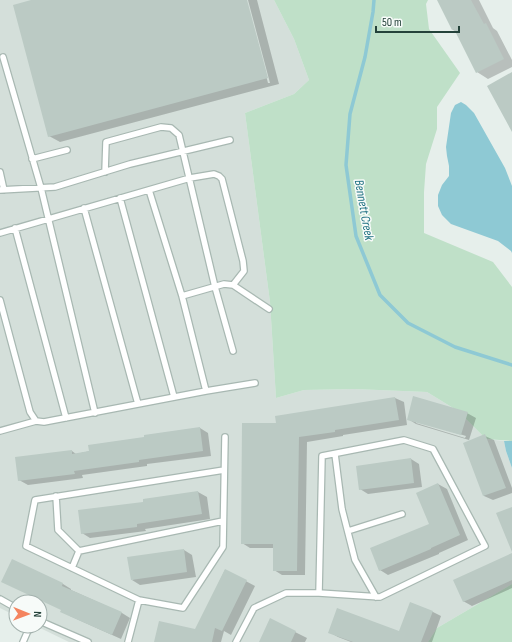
<svg xmlns="http://www.w3.org/2000/svg" width="512" height="642" font-family="'Sofia Sans Condensed',sans-serif">
<style>
.built{fill:#d4dfda}
.green{fill:#bfe0c8}
.water{fill:#8ec9d4}
.shadow{fill:#0003;fill-rule:evenodd}
.lines{fill:none;stroke-linecap:round;stroke-linejoin:round}
.stream{stroke:#8ec9d4;stroke-width:3.5}
.building{fill:#bbcac4}
.service-casing{stroke:#a8b8b2;stroke-width:8}
.service{stroke:#fff;stroke-width:5.5}
.labels{text-anchor:middle;dominant-baseline:central;stroke-width:3;stroke-linejoin:round;paint-order:stroke}
.water-label{font-size:13px;font-style:italic;fill:#1c6f80;stroke:#f7fbf9}
</style>
<rect width="100%" height="100%" fill="#e6efeb"/>
<path class="built" d="M0,0H274L294,39L309,80L294,94L245,113L270,302L276,398L304,390L354,389L427,392L458,411L486,439L504,441L506,451L512,468V584L437,628L428,642H69L36,626H40V602H16V616L0,608Z"/>
<path class="green" d="M274,0H428L426,4L429,29L460,73L437,107V129L426,164L424,192V233L493,262L512,287V441L486,439L458,411L427,392L354,389L304,390L276,398L270,302L245,113L294,94L309,80L294,39Z
M512,584V642H428L437,628Z"/>
<path class="water" d="M461,102L466,105L474,113L505,168L512,186V253L511,251L498,241L451,224L442,215L438,206V195L442,185L449,176V166L447,156L446,147L451,113L455,105Z
M504,441H512V468L506,451Z"/>
<path class="shadow" d="M35,0H246L268,83H270L248,0H257L279,84L60,142L49,136Z
M438,0H479L493,28L497,31L512,60V67L488,79L477,72L457,32L453,30Z
M395,398L404,402L407,425L343,435V436L307,442L305,575H282L274,570V548H250L242,543L278,424L277,417Z
M467,413L476,418L469,440L416,424L408,419ZM416,421L466,436L465,438L416,423Z
M200,428L208,433L211,456L147,464V466L82,475L83,478L28,485L19,480L72,451L76,454Z
M485,436L494,440L512,488V493L493,500L484,496Z
M411,459L419,464L422,487L368,494L360,489Z
M438,484L447,489L468,540L439,553V554L388,575L380,570L430,524Z
M198,492L207,497L210,519L145,529L146,531L90,538L82,533L144,503V500Z
M184,550L192,555L196,577L140,585L132,580Z
M512,554V588L472,606L463,601Z
M12,561L63,584L71,589V590L122,613L130,618L121,639L70,616L62,610Z
M225,570L255,586L231,635L224,631L221,642H155L196,630Z
M411,603L433,612L441,616L432,642H351L338,637L329,632H400Z
M271,620L307,638L305,642H260Z"/>
<g class="lines">
<path class="stream" d="M374,0L373,12L365,57L350,114L346,165L356,236L380,295L408,323L455,347L512,365"/>
</g>
<path class="building" d="M31,0H247L268,78L48,137L13,5Z
M437,0H471L484,24L486,23L504,59L476,73L454,29L452,30Z
M512,72V132L487,86Z
M413,396L468,412L461,435L407,420Z
M395,397L399,420L335,430V432L299,437L297,571H273V544H241L242,423H276L275,416Z
M200,427L203,451L139,460V462L74,471L75,474L18,481L15,457L72,450V454L89,451L88,445L144,437V435Z
M485,434L506,488L483,496L463,443Z
M411,458L414,483L359,490L356,466Z
M438,483L460,535L431,548V549L379,571L370,548L429,524L416,493Z
M198,491L202,514L137,524V527L81,534L78,510L143,502V499Z
M512,507V552L496,513Z
M184,549L187,572L131,580L127,557Z
M512,553V580L463,602L453,580Z
M12,559L63,583L62,586L122,612L112,635L60,612L61,610L1,582Z
M225,569L247,580L222,631L215,628L212,642H154L159,621L195,629Z
M410,602L433,611L421,642H353L328,633L337,608L399,631Z
M270,618L296,631L291,642H259Z"/>
<g class="lines">
<g class="service-casing">
<path id="service" d="M3,57L41,188L95,413
M32,159L67,150
M0,172L4,190
M105,172L106,142L161,127L171,128L179,135L215,287L233,351
M0,190L55,187L130,164L230,140
M149,190L182,296
M120,198L174,397
M84,208L138,404
M15,228L66,418
M0,233L190,178L214,174L219,176L222,179L243,261L244,271L233,285L224,284L182,296L206,391L44,422L36,421L30,412L0,300
M233,285L269,309
M206,391L255,383
M0,431L36,421
M335,454L342,509L355,560L376,597
M56,496L58,530L79,551
M348,531L402,514
M72,568L79,551L223,521
M0,599L16,608
M139,600L26,546L35,500L224,470
M40,621L49,625L88,642
M23,642L30,626
M128,642L139,600L183,608L223,547L225,437
M236,642L254,608L286,593H319L380,597L485,546L433,449L404,440L322,456L319,593"/>
</g>
<use href="#service" class="service"/>
</g>
<g class="labels">
<g class="water-label">
<text transform="translate(364 210) rotate(80)">Bennett Creek</text>
</g>
</g>
<g transform="translate(28 614) rotate(91)"><circle r="19" fill="#f7fbf9" stroke="#a3b1ad"/>
<path d="M0-3L7 15L0 10L-7 15Z" fill="#f4845f"/>
<text y="-6" font-size="11" font-weight="bold" text-anchor="middle" fill="#24423a">N</text>
</g>
<path d="M376 26v6h83v-6" fill="none" stroke="#24423a" stroke-width="2"/>
<text x="382" y="26" font-size="12" fill="#24423a" stroke="#f7fbf9" stroke-width="3" paint-order="stroke">50 m</text>
</svg>
